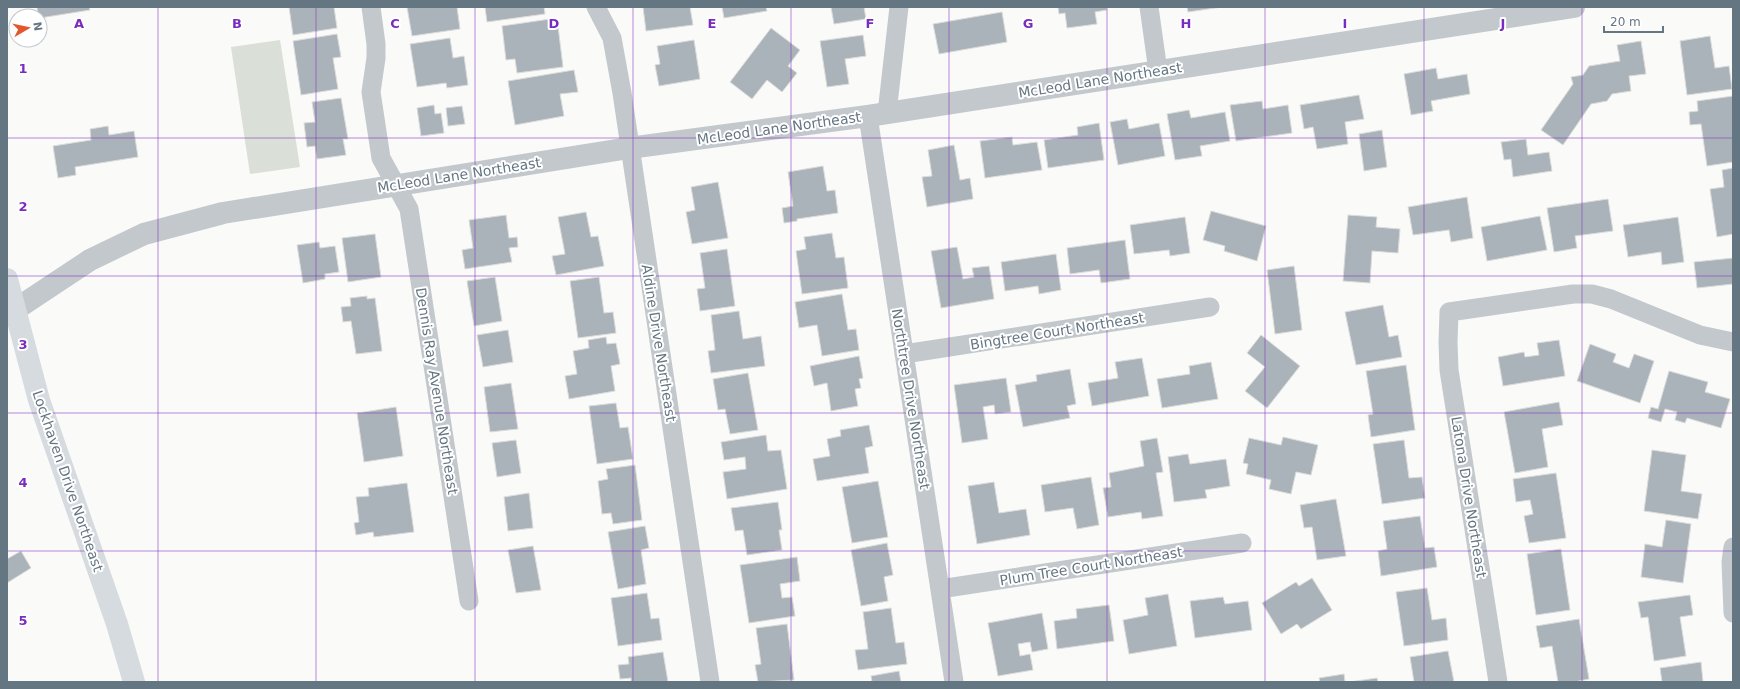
<svg xmlns="http://www.w3.org/2000/svg" width="1740" height="689" font-family="'DejaVu Sans',sans-serif">
<style>
.green{fill:#dadfd7}
.building{fill:#aab3b9;stroke:#dcdcda}
.lines{fill:none;stroke-linecap:round;stroke-linejoin:round}
.minor{stroke:#c3c8cc;stroke-width:19}
.tertiary{stroke:#c3c8cc;stroke-width:22}
.primary{stroke:#d6dbdf;stroke-width:22}
.grid{fill:none;stroke:#7b2cbf;stroke-width:1;stroke-opacity:0.55}
.labels{text-anchor:middle;dominant-baseline:central;stroke-width:4;stroke-linejoin:round;paint-order:stroke}
.street-label{font-size:14px;fill:#657683;stroke:#fff}
.grid-label{font-size:13px;text-anchor:middle;font-weight:bold;fill:#7b2cbf;stroke:#fff;stroke-width:4;stroke-linejoin:round;paint-order:stroke}
</style>
<rect width="100%" height="100%" fill="#fafaf8"/>
<path class="green" d="M280,40L300,167L250,174L231,47Z"/>
<path class="building" d="M37,7H89L90,10L40,18V16H38Z
M289,7H334L337,28L293,35Z
M407,7H457L460,29L412,36Z
M485,7H544L545,14L487,22Z
M643,7H690L693,25L646,31Z
M722,7H766L767,11L724,18Z
M831,7H864L866,19L834,24Z
M1058,7H1106L1107,10L1095,12L1097,24L1067,28L1065,13L1059,14Z
M1187,7H1222L1188,12Z
M1002,12L1007,42L939,54L933,24Z
M557,18L563,67L517,73L515,59L506,60L502,26Z
M771,28L800,50L788,66L797,73L782,92L767,80L752,99L730,82Z
M337,34L341,57L333,58L338,89L301,95L293,41Z
M863,35L866,56L845,59L849,84L827,87L820,41Z
M1710,36L1715,68L1729,66L1732,89L1687,95L1680,41Z
M450,38L453,58L464,56L468,85L447,88L446,83L417,87L410,44Z
M694,40L700,79L659,86L655,65L660,64L657,46Z
M1641,41L1646,74L1629,76L1631,91L1612,94L1607,101L1591,104L1563,145L1541,130L1573,84L1571,77L1583,75L1589,66L1620,61L1617,45Z
M1436,68L1438,79L1467,74L1470,94L1431,101L1433,111L1411,115L1404,74Z
M574,70L578,92L560,94L564,116L515,125L508,81Z
M1359,95L1364,119L1345,122L1348,144L1317,149L1313,127L1304,129L1300,105Z
M1733,96V162L1707,166L1701,124L1690,125L1689,112L1698,111L1697,101Z
M341,98L348,139H343L346,155L317,159L315,146L307,147L304,123L315,122L312,102Z
M1262,101L1263,109L1288,105L1292,133L1236,141L1230,105Z
M434,105L435,114L441,113L444,133L421,136L417,108Z
M462,106L465,124L448,126L446,108Z
M1189,110L1191,118L1225,112L1230,141L1200,146L1202,156L1175,160L1167,114Z
M1127,119L1129,129L1159,123L1165,156L1118,165L1110,122Z
M1099,123L1104,160L1048,168L1044,140L1078,135L1077,127Z
M108,126L109,135L134,131L138,157L75,167L76,175L58,178L53,146L91,140L90,129Z
M1382,130L1387,167L1364,171L1359,134Z
M1012,137L1013,145L1037,142L1042,170L985,178L980,141Z
M1526,139L1528,155L1549,152L1552,171L1513,177L1511,159L1504,160L1501,142Z
M954,145L960,180L970,178L973,199L927,207L922,177L932,176L928,150Z
M823,166L827,191L835,190L838,213L797,219V221L784,223L782,208L793,206L788,172Z
M1733,168V234L1717,237L1710,189L1724,187L1722,170Z
M718,182L728,238L692,244L686,212L695,210L691,187Z
M1467,197L1473,238L1451,242L1449,230L1413,235L1408,207Z
M1608,199L1613,231L1575,236L1577,248L1554,252L1547,208Z
M1211,211L1266,226L1257,261L1224,251L1225,246L1203,240Z
M586,212L591,237L598,236L604,266L556,275L552,256L565,254L558,217Z
M506,215L509,238L517,237L518,247L509,248L512,262L465,269L462,250L473,248L469,220Z
M1348,215L1377,217L1376,227L1400,229L1398,253L1372,251L1370,283L1343,281Z
M1540,216L1547,250L1487,261L1481,227Z
M1185,217L1190,253L1170,256L1169,250L1134,254L1130,225Z
M1678,217L1684,262L1662,265L1661,252L1628,257L1623,225Z
M832,233L836,258L844,257L848,288L802,294L796,251L806,249L804,237Z
M375,234L381,277L348,282L342,238Z
M1125,240L1130,279L1101,283L1099,270L1070,274L1067,248Z
M319,242L320,248L335,246L339,272L325,274V279L303,283L297,245Z
M957,247L963,279L974,277L972,268L989,266L994,299L941,308L931,251Z
M727,249L735,306L700,311L697,289L705,288L700,253Z
M1056,254L1061,290L1039,294L1038,286L1005,291L1001,262Z
M1733,258V284L1697,288L1694,262Z
M1294,266L1302,330L1275,334L1267,270Z
M495,277L502,321L474,326L467,281Z
M599,277L604,313L613,312L616,333L578,338L570,281Z
M842,294L848,330L856,329L859,350L822,356L817,325L799,328L795,302Z
M367,296V299L375,298L382,351L356,354L351,321L343,322L341,307L351,306L350,298Z
M1383,305L1389,337L1398,335L1402,357L1356,365L1345,312Z
M739,311L743,339L761,336L765,366L711,373L708,351L715,350L711,315Z
M508,330L513,362L483,367L477,335Z
M1261,335L1300,366L1267,408L1245,391L1265,367L1247,353Z
M606,337L607,344L616,343L620,364L611,366L615,391L569,399L565,376L577,374L573,351L589,348L588,340Z
M1559,340L1565,376L1503,386L1498,357L1524,352L1525,357L1539,355L1537,343Z
M1590,344L1616,354L1613,362L1629,368L1634,354L1654,361L1640,403L1577,381Z
M859,356L863,378L859,379L861,388L855,389L858,406L831,411L827,383L814,386L810,366Z
M1142,358L1149,396L1092,406L1088,383L1118,378L1115,362Z
M1211,362L1218,399L1162,408L1157,379L1190,374L1189,366Z
M1406,365L1415,430L1371,437L1368,415L1373,414L1366,371Z
M1070,369L1076,404L1067,406L1070,418L1023,427L1015,385L1037,381L1036,375Z
M1669,371L1708,382L1705,392L1730,399L1721,428L1687,418L1685,423L1675,420L1677,412L1665,409L1661,422L1648,418L1651,407L1658,409Z
M748,373L758,430L730,434L725,409L718,410L713,379Z
M1006,378L1011,412L995,414L994,405L983,407L988,439L962,443L954,385Z
M511,383L518,429L490,432L484,387Z
M1559,402L1563,425L1542,429L1548,467L1515,473L1504,412Z
M616,403L620,428L628,427L633,459L597,464L589,406Z
M396,407L403,456L364,462L357,413Z
M869,425L873,446L865,448L869,473L817,481L813,459L830,456L827,439L841,436L840,430Z
M766,435L768,451L781,450L787,489L727,499L723,472L746,469L745,457L724,460L721,442Z
M1283,437L1318,445L1311,475L1296,472L1291,494L1269,489L1271,480L1246,474L1248,464L1243,463L1249,438L1281,445Z
M1157,438L1163,472L1156,473L1163,516L1142,519L1141,512L1108,517L1103,488L1111,487L1109,473L1144,466L1140,441Z
M516,440L521,473L497,477L492,443Z
M1404,440L1409,478L1422,477L1425,498L1382,504L1373,444Z
M1652,450L1686,455L1681,491L1702,494L1698,519L1644,511Z
M1188,454L1190,464L1226,459L1230,486L1205,490L1207,498L1174,502L1168,457Z
M635,465L642,520L613,524L611,513L602,514L598,481L608,479L606,469Z
M1556,473L1566,538L1529,543L1524,516L1533,514L1530,500L1516,502L1513,479Z
M1091,477L1099,525L1077,529L1073,508L1045,512L1041,485Z
M878,481L888,537L852,543L842,487Z
M994,482L999,513L1026,509L1030,535L977,544L968,486Z
M407,483L414,532L374,537L373,532L356,535L354,523L359,522L356,497L369,496L368,488Z
M529,493L533,528L508,531L504,497Z
M1336,499L1346,556L1317,560L1312,527L1304,528L1300,505Z
M778,502L782,530H779L782,550L747,555L743,530L735,531L731,508Z
M1420,516L1425,548L1434,547L1437,567L1381,576L1378,551L1387,549L1383,521Z
M1666,520L1691,524L1683,583L1641,577L1645,544L1662,547Z
M645,526L649,548L641,550L646,584L618,589L608,532Z
M887,543L893,575L884,577L888,601L861,606L851,550Z
M533,546L541,590L516,593L508,550Z
M1561,549L1570,610L1536,615L1527,554Z
M21,551L31,568L7,583V559Z
M797,557L800,581L780,584L782,598L792,597L795,616L749,623L740,565Z
M1312,578L1332,610L1301,629L1297,624L1281,634L1262,603L1296,582L1299,586Z
M1427,588L1432,620L1446,618L1448,640L1404,646L1396,592Z
M647,593L651,619L659,618L662,640L618,646L611,598Z
M1168,594L1177,646L1129,654L1123,620L1148,615L1145,598Z
M1690,595L1693,615L1680,617L1686,656L1654,661L1648,617L1641,618L1638,602Z
M1223,597L1225,604L1248,601L1252,630L1195,638L1190,601Z
M1109,605L1114,641L1057,649L1054,621L1077,618L1076,609Z
M891,608L896,643L904,642L907,664L858,670L855,650L868,649L863,612Z
M1042,613L1048,649L1032,652L1030,642L1018,644L1020,656L1030,654L1033,670L998,676L988,623Z
M1579,619L1589,679L1574,682H1558L1552,646L1540,648L1536,626Z
M787,624L794,680L758,682L755,665L761,664L756,628Z
M1448,651L1454,682H1414L1410,657Z
M663,652L668,682H631V678L620,679L618,665L629,664L628,657Z
M1701,662L1703,682H1662L1660,668Z
M899,671L901,682H872L871,676Z
M1344,674L1345,682H1320L1319,678Z
M1377,678L1378,682H1349Z"/>
<g class="lines">
<path class="minor" d="M371,7L376,44V58L371,92L381,158L409,209L469,601
M596,7L612,38L622,93L710,682
M1149,7L1158,71
M887,113L899,7
M868,116L954,682
M904,354L1210,307
M1733,547L1731,562L1733,613
M940,589L1242,543
M1498,682L1449,370L1448,342L1449,312L1573,294H1592L1611,299L1700,335L1733,342"/>
<path class="tertiary" d="M7,315L90,260L144,234L223,213L629,148L868,116L1574,7"/>
<path class="primary" d="M7,279L39,400L117,624L134,682"/>
</g>
<path class="grid" d="M158,7V682M316,7V682M475,7V682M633,7V682M791,7V682M949,7V682M1107,7V682M1265,7V682M1424,7V682M1582,7V682M7,138H1733M7,276H1733M7,413H1733M7,551H1733"/>
<g class="labels">
<g class="street-label">
<text transform="translate(1100 80) rotate(-9)">McLeod Lane Northeast</text>
<text transform="translate(779 128) rotate(-8)">McLeod Lane Northeast</text>
<text transform="translate(459 175) rotate(-9)">McLeod Lane Northeast</text>
<text transform="translate(1057 331) rotate(-9)">Bingtree Court Northeast</text>
<text transform="translate(659 343) rotate(81)">Aldine Drive Northeast</text>
<text transform="translate(437 391) rotate(81)">Dennis Ray Avenue Northeast</text>
<text transform="translate(911 399) rotate(81)">Northtree Drive Northeast</text>
<text transform="translate(68 481) rotate(71)">Lockhaven Drive Northeast</text>
<text transform="translate(1469 497) rotate(81)">Latona Drive Northeast</text>
<text transform="translate(1091 566) rotate(-9)">Plum Tree Court Northeast</text>
</g>
</g>
<g class="grid-label">
<text x="79" y="28">A</text>
<text x="237" y="28">B</text>
<text x="395" y="28">C</text>
<text x="554" y="28">D</text>
<text x="712" y="28">E</text>
<text x="870" y="28">F</text>
<text x="1028" y="28">G</text>
<text x="1186" y="28">H</text>
<text x="1345" y="28">I</text>
<text x="1503" y="28">J</text>
<text x="23" y="73">1</text>
<text x="23" y="211">2</text>
<text x="23" y="349">3</text>
<text x="23" y="487">4</text>
<text x="23" y="625">5</text>
</g>
<rect width="1740" height="689" fill="none" stroke="#657683" stroke-width="16"/>
<g transform="translate(28 28) rotate(81)"><circle r="19" fill="#ffffff" stroke="#c1c8cd"/>
<path d="M0-3L7 15L0 10L-7 15Z" fill="#e4572e"/>
<text y="-6" font-size="11" font-weight="bold" text-anchor="middle" fill="#657683">N</text>
</g>
<path d="M1604 26v6h59v-6" fill="none" stroke="#657683" stroke-width="2"/>
<text x="1610" y="26" font-size="12" fill="#657683" stroke="#ffffff" stroke-width="3" paint-order="stroke">20 m</text>
</svg>
